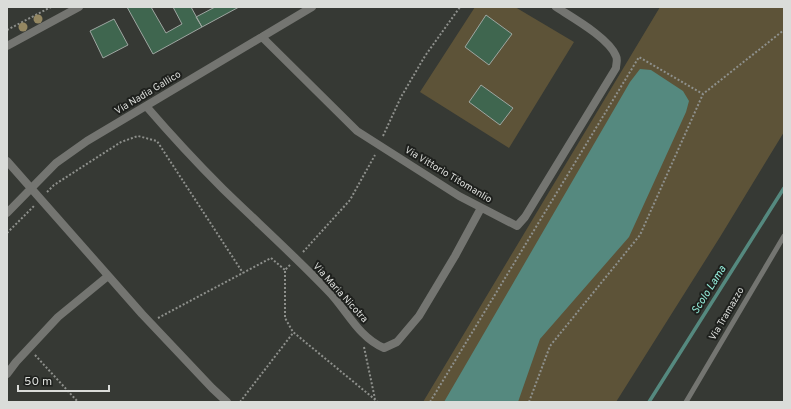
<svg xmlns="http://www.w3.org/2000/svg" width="791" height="409" font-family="Overpass,sans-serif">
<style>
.green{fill:#5d5338}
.water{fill:#55897f}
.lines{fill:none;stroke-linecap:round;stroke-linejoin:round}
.stream{stroke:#55897f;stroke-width:3.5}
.building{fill:#3f664f;stroke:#9ea6a1}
.path{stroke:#8e908c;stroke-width:2;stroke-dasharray:2 2;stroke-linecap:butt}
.lane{stroke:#747571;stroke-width:5}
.street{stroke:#747571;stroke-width:8}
.tree{fill:#948761}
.labels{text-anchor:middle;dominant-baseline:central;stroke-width:4;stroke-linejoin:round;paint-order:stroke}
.street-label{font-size:10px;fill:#dadcd9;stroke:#1e201d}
.water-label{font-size:11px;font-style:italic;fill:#93ebd9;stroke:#1e201d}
</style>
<rect width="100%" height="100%" fill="#363934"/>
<path class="green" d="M475,7H515L574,42L509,148L420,92Z
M660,7H784V132L720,237L616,402H423Z"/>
<path class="water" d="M640,69L651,70L683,91L689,101L686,112L629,237L540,339L518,402H444L630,82Z"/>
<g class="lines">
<path class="stream" d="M649,402L784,188"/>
</g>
<path class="building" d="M127,7H151L166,33L182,24L173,7H191L202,27L153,54Z
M215,7H239L202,27L196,17Z
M486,15L512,34L489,65L465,47Z
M114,19L128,45L103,58L90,31Z
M481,85L513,108L500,125L469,102Z"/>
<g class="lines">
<path class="path" d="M7,30L51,7
M383,136L401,97L425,56L460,7
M47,192L54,185L121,142L138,136L157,141L243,273
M7,233L34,206
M303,252L350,200L375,155
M290,265L285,270V318L293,332L378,402
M158,318L271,258L285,270
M364,347L375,399
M35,355L78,402
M240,402L293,333
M430,402L639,57L703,94L784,30
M529,402L550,346L640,235L703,94"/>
<path class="lane" d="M686,402L784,236"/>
<path class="street" d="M262,37L357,131L459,196L517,226L525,217L616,68C616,64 618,60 616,56C609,38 573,18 556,7
M7,46L79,7
M146,106C171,135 196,162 223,189C259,224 297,258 332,295C348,313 360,338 384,348L397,342L419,316L455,256L481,208
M7,161L142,314L212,388L227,402
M7,213L56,163L87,141L312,7
M7,374L16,362L58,317L108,276"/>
</g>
<g class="tree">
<circle cx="38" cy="19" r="4.5"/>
<circle cx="23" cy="27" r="4.5"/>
</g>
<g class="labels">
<g class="street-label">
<text transform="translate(148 93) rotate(-31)">Via Nadia Gallico</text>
<text transform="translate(448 175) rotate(31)">Via Vittorio Titomanlio</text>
<text transform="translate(340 293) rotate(48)">Via Maria Nicotra</text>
<text transform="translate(727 314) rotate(-60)">Via Tramazzo</text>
</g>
<g class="water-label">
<text transform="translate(709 290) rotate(-58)">Scolo Lama</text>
</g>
</g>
<rect width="791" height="409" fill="none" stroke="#dadcd9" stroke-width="16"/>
<path d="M18 385v6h91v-6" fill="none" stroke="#dadcd9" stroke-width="2"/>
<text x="24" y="385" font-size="12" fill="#dadcd9" stroke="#1e201d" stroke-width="3" paint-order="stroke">50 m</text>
</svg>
